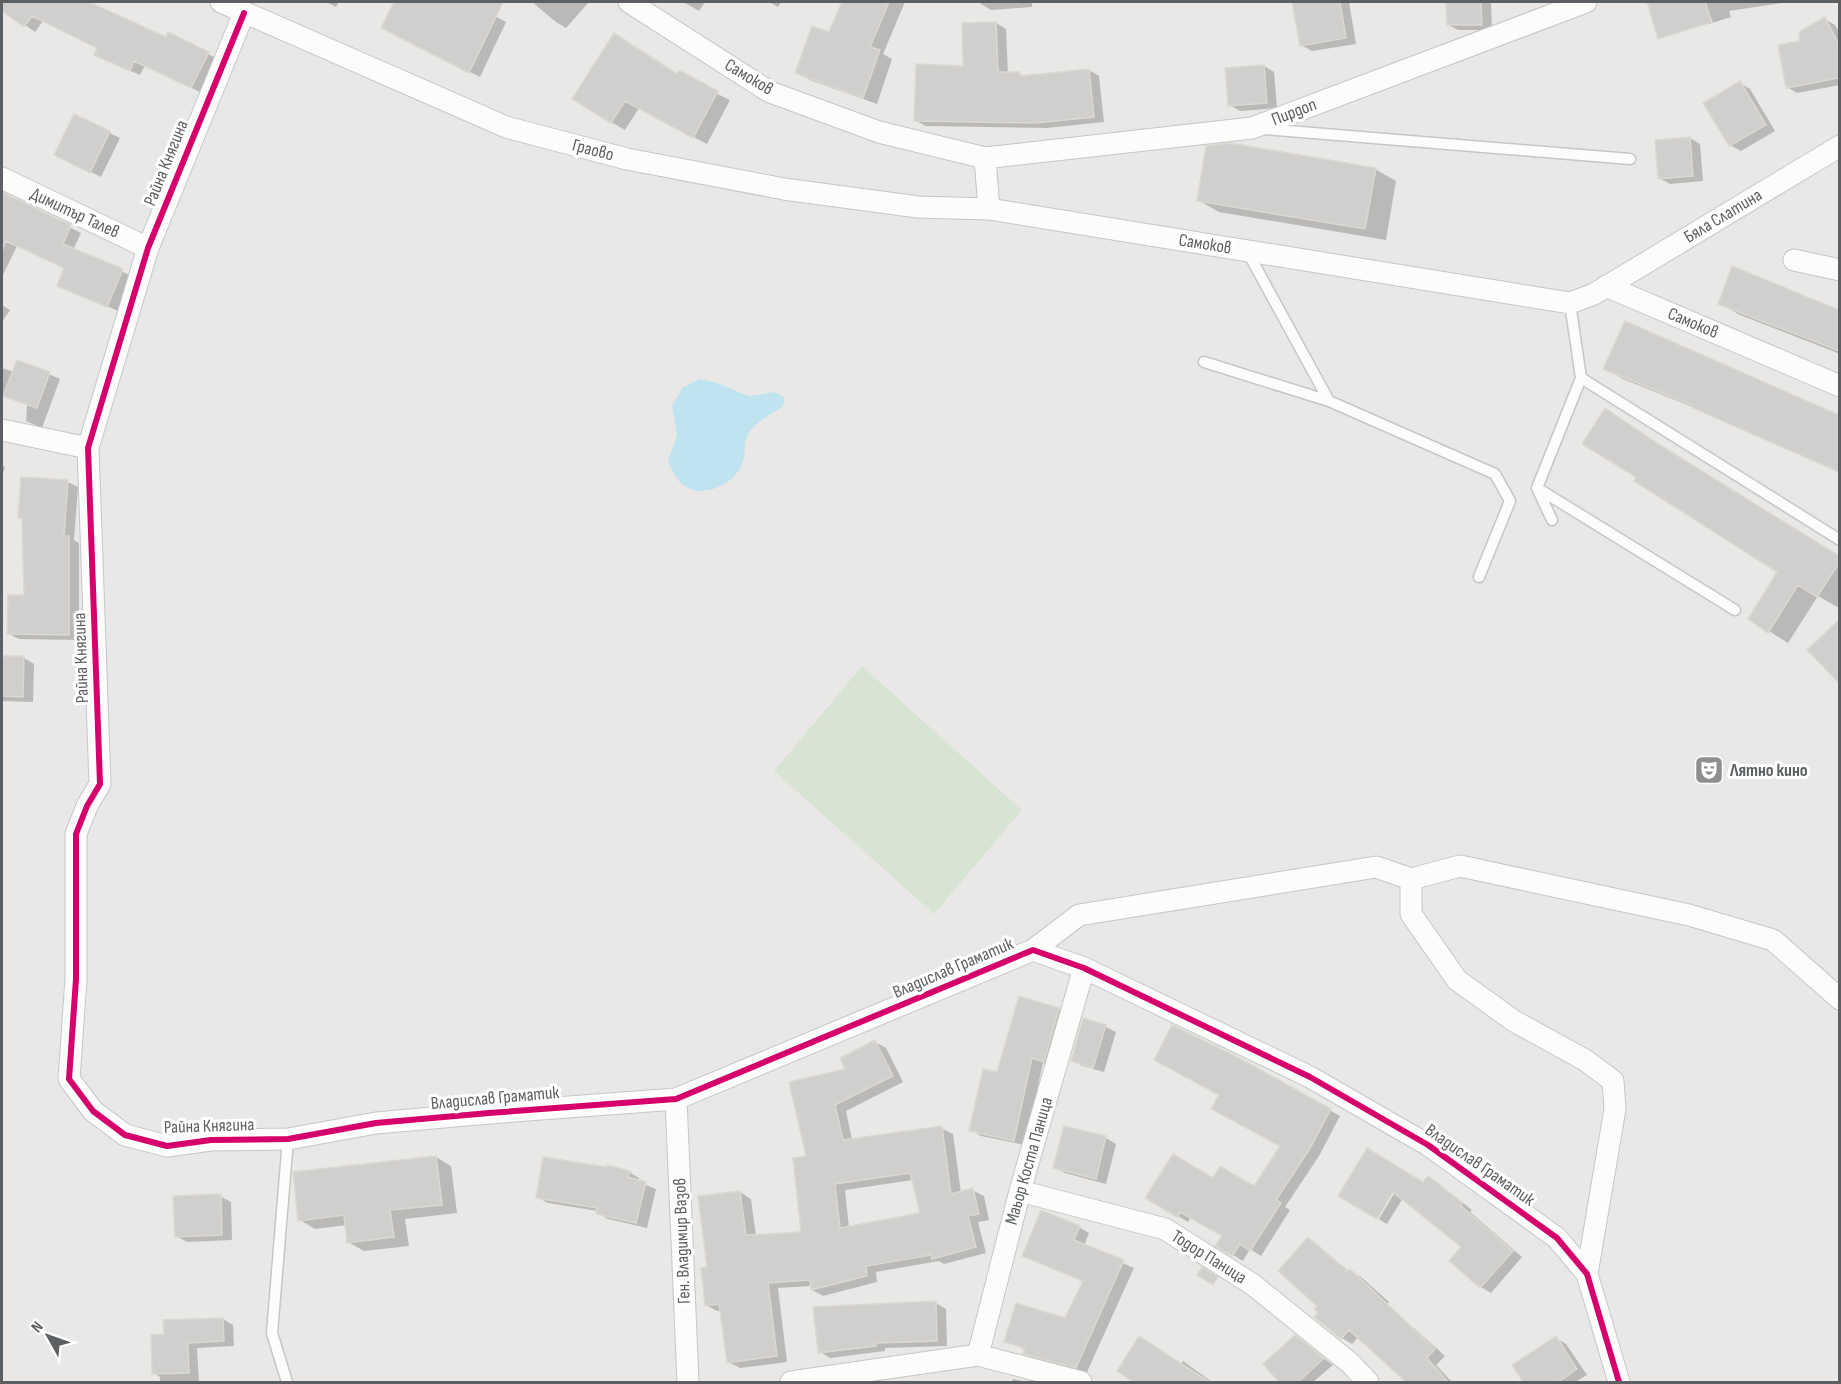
<svg xmlns="http://www.w3.org/2000/svg" width="1841" height="1384" font-family="'Sofia Sans Condensed',sans-serif">
<style>
.green{fill:#d8e4d3}
.water{fill:#bfe4f0}
.shadow{fill:#0003;fill-rule:evenodd}
.building{fill:#d1cfce;stroke:#dad8d5;stroke-width:1.5;fill-rule:evenodd}
.lines{fill:none;stroke-linecap:round;stroke-linejoin:round}
.lane-casing{stroke:#c7c6c5;stroke-width:13}
.street-casing{stroke:#c7c6c5;stroke-width:23}
.lane{stroke:#fcfcfb;stroke-width:10}
.street{stroke:#fcfcfb;stroke-width:21}
.cycleway-casing{stroke:#fff;stroke-width:10}
.cycleway{stroke:#d6006c;stroke-width:6}
.labels{text-anchor:middle;dominant-baseline:central;stroke-width:6;stroke-linejoin:round;paint-order:stroke}
.street-label{font-size:18px;fill:#5c6062;stroke:#fff}
.poi-label{font-size:18px;font-weight:bold;fill:#5c6062;stroke:#fff;text-anchor:start}
</style>
<rect width="100%" height="100%" fill="#eae8e6"/>
<path class="green" d="M862,666L1022,810L934,914L774,771Z"/>
<path class="water" d="M700,379L717,383L749,396L775,392L785,398L783,406C773,413 761,419 753,428C741,441 747,449 743,462C736,481 717,491 699,491C681,490 674,475 668,461L677,435L672,406L683,387Z"/>
<path class="shadow" d="M2,2H87L166,39L208,54L218,59L202,93L145,65L140,75L106,60L99,48L43,21L35,32L2,9Z
M326,2H339L336,7Z
M396,2H440L455,8L462,6L465,2H469L506,22L480,77L383,27Z
M532,2H589L566,28L556,22Z
M683,2H705L699,11Z
M769,2H781L778,7Z
M843,2H905L883,54L892,59L877,104L810,80L797,73L830,34Z
M980,2H1032V7L991,10L981,4Z
M1294,2H1349L1356,44L1312,51L1301,45Z
M1448,2H1491L1492,30H1458L1448,25Z
M1690,2H1788L1729,11L1731,17L1709,24L1698,18Z
M1825,19L1835,25L1840,33V85L1797,93L1787,87L1800,42Z
M996,23L1006,29L1008,74H1020L1026,77L1089,70L1099,76L1104,122L1047,128L926,126L916,121L965,67Z
M628,43L678,75L730,100L707,144L639,108L625,130L611,122Z
M1264,66L1274,72L1277,108L1240,111L1230,105Z
M1740,83L1750,89L1775,131L1741,151L1730,145L1706,103Z
M75,116L120,138L101,177L66,160Z
M1690,138L1700,144L1703,181L1670,184L1659,178Z
M1375,169L1396,181L1386,240L1219,212L1198,200Z
M2,193L81,233L73,250L132,276L118,311L59,285L66,269L17,246L2,277Z
M1733,268L1840,312V354L1740,315L1719,303Z
M2,305L10,310L2,322Z
M1626,322L1840,417V473L1700,410L1623,379L1605,369Z
M30,366L60,379L42,428L26,421L27,405L2,396V368L26,376Z
M1624,421L1680,458L1840,556V603L1837,607L1818,596L1788,643L1750,619L1779,571L1638,476Z
M2,465L5,467L2,477Z
M22,478L68,482L78,487L74,540L79,543V640L19,639L9,634L26,597L23,519L20,517Z
M1840,622V681L1809,650Z
M2,657L24,658L34,664L33,702L2,701Z
M1020,998L1059,1009L1069,1015L1054,1066L1043,1063L1025,1145L981,1136L971,1130L998,1074Z
M1084,1020L1106,1027L1116,1032L1104,1072L1082,1066L1072,1060Z
M875,1042L886,1048L903,1082L846,1111L852,1140L941,1128L953,1134L961,1193L972,1190L984,1196L989,1220L978,1222L986,1253L944,1264L939,1261L876,1272L877,1282L823,1296L812,1290V1286L778,1288L787,1362L740,1368L728,1362L722,1311H717L706,1305L709,1269L740,1192L751,1199L756,1236L803,1233L808,1158L847,1070ZM913,1180L922,1214L849,1228L845,1190Z
M1239,1059L1340,1116L1319,1156L1285,1207L1290,1210L1261,1256L1250,1249L1243,1261L1217,1245L1224,1235L1191,1216L1188,1222L1148,1198L1214,1180L1254,1188L1281,1146Z
M1065,1128L1106,1138L1116,1144L1106,1184L1065,1173L1055,1168Z
M1367,1150L1423,1184L1428,1177L1438,1183L1472,1210L1470,1212L1522,1257L1491,1293L1481,1287L1451,1261L1463,1247L1403,1198L1387,1224L1379,1219L1398,1187L1395,1185L1376,1217L1340,1196Z
M436,1157L451,1166L457,1213L405,1219L409,1246L364,1251L348,1242L347,1225L315,1229L300,1220Z
M629,1172L639,1178V1182L656,1189L647,1228L608,1219L598,1213V1211L548,1203L537,1197Z
M220,1196L231,1202L232,1240L187,1242L176,1236Z
M1079,1227L1089,1233L1084,1246L1134,1268L1087,1372L1034,1359L1024,1353L1026,1350L1006,1341L1066,1320L1084,1282L1024,1255Z
M1308,1239L1318,1245L1349,1272L1350,1271L1361,1277L1389,1302L1387,1304L1394,1310L1363,1337L1360,1335L1352,1344L1342,1338L1321,1313Z
M936,1303L946,1309L947,1346L885,1348V1351L830,1358L820,1352Z
M223,1319L233,1325L234,1346L197,1348L199,1382H160V1377L154,1373L165,1336Z
M1404,1322L1414,1328L1445,1356L1436,1365L1452,1382H1409Z
M1295,1337L1333,1365L1313,1382H1282Z
M1556,1338L1566,1344L1587,1375L1575,1382H1526Z
M1183,1361L1212,1382H1135L1181,1364Z
M1013,1379L1027,1382H1012Z"/>
<path class="building" d="M2,2H89L166,37L168,32L209,52L191,88L134,61L130,71L94,55L97,48L32,16L24,27L2,11Z
M394,2H503L469,73L381,28Z
M842,2H889L870,47L880,50L863,98L795,73L812,26L829,32Z
M1292,2H1340L1346,38L1300,46Z
M1446,2H1481L1482,25H1447Z
M1647,2H1705L1712,22L1658,39Z
M1825,17L1839,45V78L1786,88L1778,45L1799,41L1800,31Z
M996,22L998,72H1020V76L1089,69L1094,117L1035,123L914,121L916,64L963,66L962,23Z
M614,33L677,74L679,70L718,91L693,138L625,101L611,123L572,99Z
M1264,65L1267,103L1228,106L1225,68Z
M1740,81L1766,125L1729,146L1703,103Z
M74,114L110,131L90,173L54,155Z
M1690,137L1693,176L1658,179L1655,140Z
M1230,143L1376,168L1365,229L1197,201L1206,146Z
M2,192L71,225L63,244L123,269L107,307L57,286L64,268L6,241L2,251Z
M1732,266L1839,310V351L1718,304Z
M1625,321L1839,415V472L1693,408L1694,406L1603,369Z
M17,360L50,372L37,408L3,396Z
M1605,408L1660,445L1839,556V563L1817,597L1798,585L1768,633L1748,619L1777,572L1634,481L1636,477L1582,444Z
M21,477L68,480L64,536H69V635L7,634L8,595H24L22,518H18Z
M1839,620V683L1807,650Z
M2,656H24L23,697L2,696Z
M1019,996L1059,1008L1044,1062L1032,1058L1014,1141L969,1131L983,1069L997,1072Z
M1083,1018L1106,1025L1093,1068L1071,1061Z
M1172,1025L1239,1058L1331,1109L1309,1150L1276,1200L1281,1203L1250,1251L1240,1244L1232,1256L1215,1246L1222,1236L1180,1212L1177,1217L1145,1198L1173,1154L1213,1178L1220,1166L1254,1186L1280,1146L1211,1109L1219,1095L1154,1060Z
M875,1040L893,1076L835,1105L843,1140L942,1126L951,1194L973,1188L979,1214L968,1216L976,1247L932,1259L931,1255L866,1266L867,1276L811,1290L810,1280L768,1283L777,1356L727,1363L719,1304L705,1306L701,1268L707,1267L698,1196L740,1191L746,1235L801,1232L793,1158L806,1156L789,1082L845,1069L840,1058ZM910,1173L920,1213L840,1228L835,1184Z
M1064,1126L1106,1136L1096,1179L1053,1168Z
M1367,1148L1423,1182L1428,1176L1463,1203L1461,1206L1513,1251L1480,1288L1449,1261L1461,1247L1393,1192L1377,1219L1338,1196Z
M436,1156L442,1205L390,1210L394,1237L347,1243L344,1215L298,1221L293,1172Z
M543,1157L607,1167V1165L630,1171L628,1177L646,1182L636,1223L596,1214L597,1208L536,1198Z
M221,1194L222,1235L175,1237L173,1196Z
M1041,1210L1080,1226L1074,1240L1124,1260L1076,1368L1023,1354L1025,1348L1004,1342L1016,1303L1065,1318L1083,1281L1022,1256Z
M1308,1237L1347,1272L1350,1269L1435,1349L1427,1358L1449,1383H1407L1349,1330L1341,1339L1314,1317L1318,1313L1314,1309L1317,1306L1278,1271Z
M1202,1267L1218,1277L1213,1285L1197,1275Z
M936,1301L937,1341L876,1343V1346L818,1353L813,1307Z
M223,1318L224,1341L188,1343L189,1373L152,1374L151,1335L164,1334L163,1320Z
M1295,1335L1324,1358L1297,1383H1280L1263,1364Z
M1139,1336L1211,1383H1135L1117,1371Z
M1556,1336L1577,1369L1557,1383H1524L1512,1365Z"/>
<g class="lines">
<g class="lane-casing">
<path id="lane" d="M1265,129L1630,159
M1247,251L1329,401
M1204,362L1329,401L1495,474L1510,501L1479,577
M1581,378L1840,540
M1537,488L1735,610
M1552,520L1537,488L1581,378L1570,303
M287,1382L272,1333L288,1139"/>
</g>
<g class="street-casing">
<path id="street" d="M221,2L506,127L627,159L784,189L918,207L989,209L1570,303L1594,294L1840,146
M629,2L770,92L879,132L985,158L1252,128L1586,2
M244,13L148,248L88,448L100,784L87,806L76,834V979L69,1079L93,1111L125,1135L167,1146L211,1140L288,1139L376,1123L489,1113L676,1099L1033,950L1084,968L1310,1077L1428,1145L1557,1238L1587,1274L1619,1382
M985,158L989,209
M2,178L148,248
M1794,260L1840,270
M1606,286L1840,386
M2,430L88,448
M1411,879V914L1457,980L1514,1021L1585,1060L1613,1081L1615,1109L1587,1274
M1033,950L1079,915L1376,867L1411,879L1460,866L1689,915L1773,940L1840,999
M676,1099L688,1382
M1020,1191L1165,1229L1252,1284L1350,1363L1368,1382
M978,1355L1020,1191L1084,968
M791,1382L978,1355L1081,1382"/>
</g>
<use href="#lane" class="lane"/>
<use href="#street" class="street"/>
<g class="cycleway-casing">
<path id="cycleway" d="M244,13L148,248L88,448L100,784L87,806L76,834V979L69,1079L93,1111L125,1135L167,1146L211,1140L288,1139L376,1123L489,1113L676,1099L1033,950L1084,968L1310,1077L1428,1145L1557,1238L1587,1274L1619,1382"/>
</g>
<use href="#cycleway" class="cycleway"/>
</g>
<defs>
<g id="theatre-square" transform="scale(1.5)"><rect x="-9" y="-9" width="18" height="18" rx="4" fill="#8e9090" stroke="#fff"/><path d="M-5-5.5Q0-4 5-5.5V0Q5 5 0 6Q-5 5-5 0ZM-3.3-2.5H-1v1.5H-3.3ZM1-2.5H3.3v1.5H1ZM-2.8 1Q0 5.5 2.8 1Z" fill="#fff"/></g>
</defs>
<g fill-rule="evenodd">
<use href="#theatre-square" x="1709" y="770"/>
</g>
<g class="labels">
<g class="street-label">
<text transform="translate(749 77) rotate(31)">Самоков</text>
<text transform="translate(1294 112) rotate(-21)">Пирдоп</text>
<text transform="translate(593 150) rotate(15)">Граово</text>
<text transform="translate(166 163) rotate(-68)">Райна Княгина</text>
<text transform="translate(75 213) rotate(25)">Димитър Талев</text>
<text transform="translate(1723 216) rotate(-31)">Бяла Слатина</text>
<text transform="translate(1205 244) rotate(9)">Самоков</text>
<text transform="translate(1693 323) rotate(23)">Самоков</text>
<text transform="translate(81 658) rotate(-92)">Райна Княгина</text>
<text transform="translate(953 968) rotate(-23)">Владислав Граматик</text>
<text transform="translate(495 1098) rotate(-5)">Владислав Граматик</text>
<text transform="translate(209 1126) rotate(-2)">Райна Княгина</text>
<text transform="translate(1029 1161) rotate(-74)">Маьор Коста Паница</text>
<text transform="translate(1480 1165) rotate(35)">Владислав Граматик</text>
<text transform="translate(682 1241) rotate(-92)">Ген. Владимир Вазов</text>
<text transform="translate(1209 1257) rotate(32)">Тодор Паница</text>
</g>
<g class="poi-label">
<text x="1730" y="770">Лятно кино</text>
</g>
</g>
<rect width="1841" height="1384" fill="none" stroke="#5c6062" stroke-width="6"/>
<g transform="translate(48 1336) rotate(310)" stroke="#ffffff" stroke-width="4.5" paint-order="stroke">
<path d="M0-4.5L10 22L0 15L-10 22Z" fill="#5c6062"/>
<text y="-9" font-size="16" font-weight="bold" text-anchor="middle" fill="#5c6062">N</text>
</g>
</svg>
